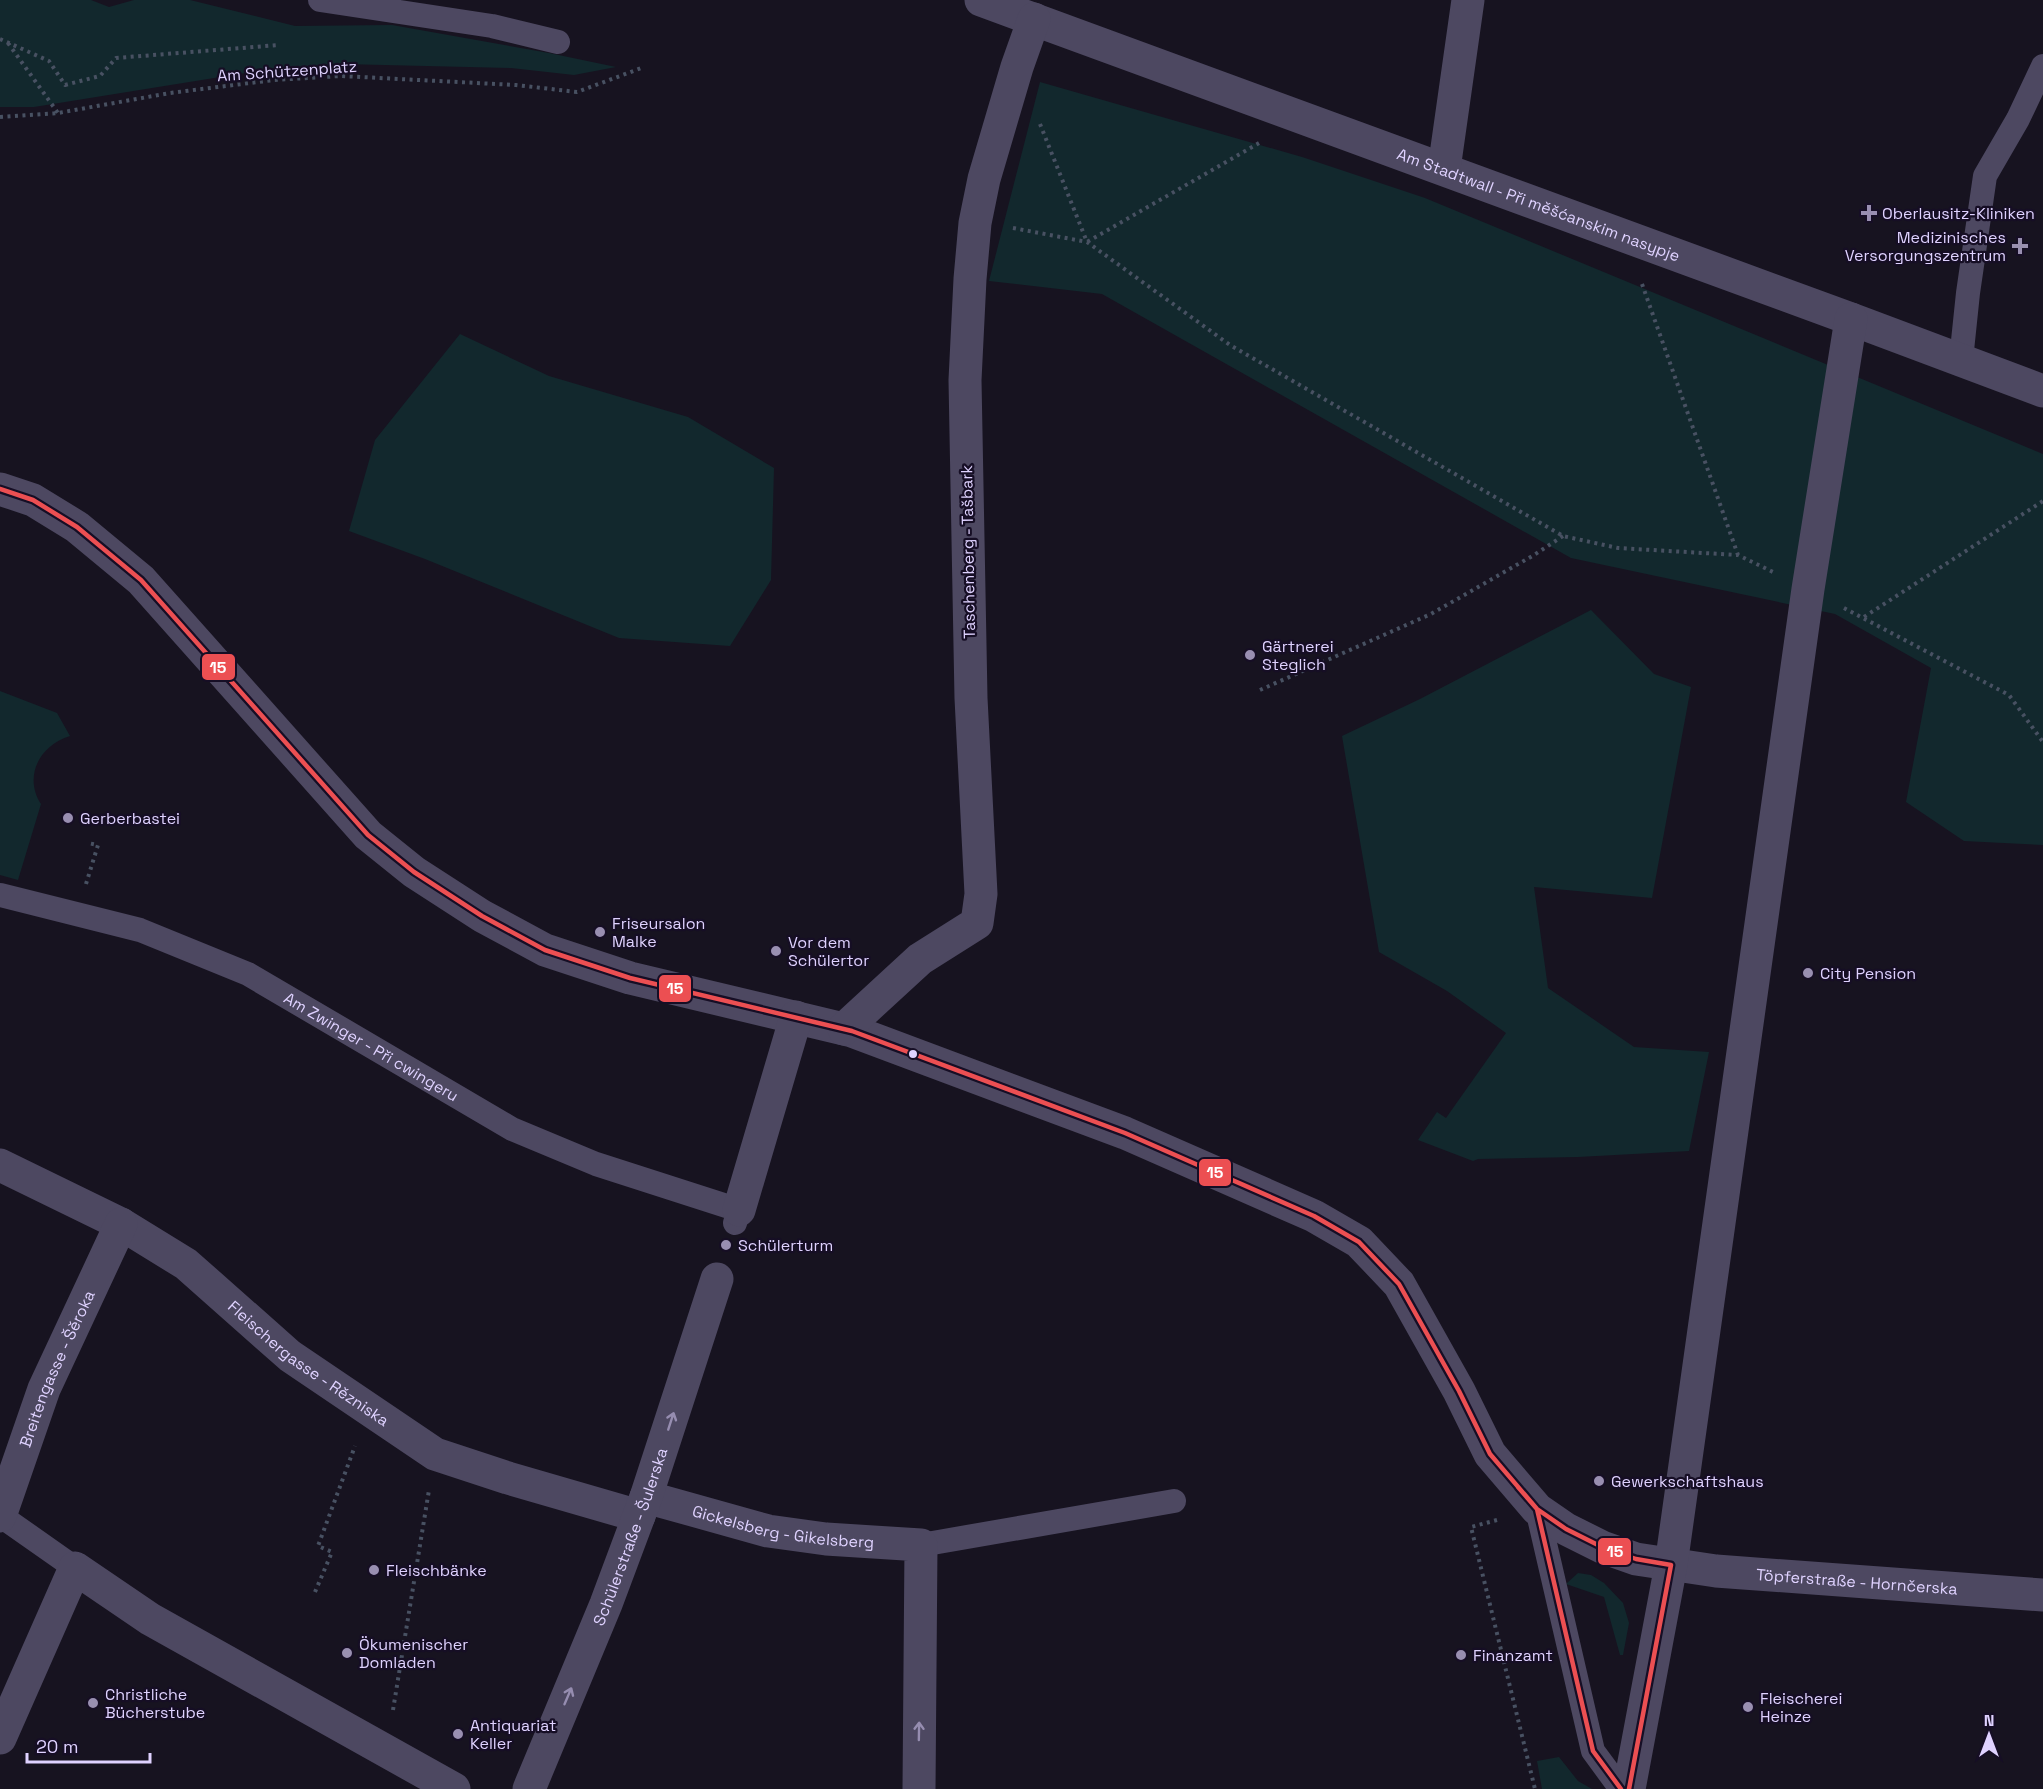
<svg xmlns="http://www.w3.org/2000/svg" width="2043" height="1789" font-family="'Space Grotesk',sans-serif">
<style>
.green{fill:#12282d}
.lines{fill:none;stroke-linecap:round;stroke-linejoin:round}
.path{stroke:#485162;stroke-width:4;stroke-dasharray:3 4.5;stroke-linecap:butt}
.lane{stroke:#4d4861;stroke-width:24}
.street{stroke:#4d4861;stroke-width:33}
.bus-1-casing{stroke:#160e25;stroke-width:9}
.bus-1{stroke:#ec4f52;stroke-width:4.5}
.oneway{stroke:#968db0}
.poi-dot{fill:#998fb1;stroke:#160e25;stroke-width:2}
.bus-dot{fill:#dfd2ff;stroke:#160e25;stroke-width:2}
.labels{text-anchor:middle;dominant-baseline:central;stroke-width:4.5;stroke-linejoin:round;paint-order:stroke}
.street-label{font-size:16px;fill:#dfd2ff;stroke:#160e25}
.poi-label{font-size:16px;fill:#dfd2ff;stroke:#160e25;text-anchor:start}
.line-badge{stroke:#160e25;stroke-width:2}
.badge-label{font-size:16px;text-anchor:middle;font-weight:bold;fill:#fff}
</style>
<rect width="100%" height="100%" fill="#171320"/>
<path class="green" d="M0,0H91L109,7L134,0H190L295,26L392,25L549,53L616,67L574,75L511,68L342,64L270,69L34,107H0Z
M1040,82L1302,157L1425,198L2043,454V845L1964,841L1906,802L1931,668L1835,614L1571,558L1102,294L989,281Z
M460,334L549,376L688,417L774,468L771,580L730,646L619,638L425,559L349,531L375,440Z
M1591,610L1654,674L1691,687L1652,898L1534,887L1548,988L1634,1047L1709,1052L1689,1151L1578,1157L1478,1159L1473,1161L1418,1140L1437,1112L1446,1118L1506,1033L1447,991L1379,952L1342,736L1420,699Z
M0,691L57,713L70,736C40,745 23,776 41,804L18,880L0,875Z
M1578,1573L1591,1575L1604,1583L1623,1603L1629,1623L1623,1655H1620L1604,1597L1566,1584Z
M1559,1757L1578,1781L1592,1789H1542L1537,1761Z"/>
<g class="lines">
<path class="path" d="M0,39L49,61L65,85L100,76L116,58L279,45
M8,43L58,113
M0,117L58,113L170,93L274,80L341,76L516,85L577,92L644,67
M1040,124L1087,242L1259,143
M1013,228L1087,242L1230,345L1563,536L1618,548L1738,555L1773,572
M1642,284L1738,555
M1844,608L2009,695L2043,742
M1864,617L2043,501
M1260,690L1431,614L1534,555L1563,536
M86,884L98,845L88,843
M1497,1520L1471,1527L1535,1789
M315,1592L332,1552L318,1546L355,1446
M393,1710L429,1490"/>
<g class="lane">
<path d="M320,0L492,26L558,42"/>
<path d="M1961,360L1968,293L1985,176L2018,119L2043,66"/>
<path id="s1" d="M0,895L140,930L248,974L512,1129L596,1164L739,1210L735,1223"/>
<path d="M1537,1509L1593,1751L1621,1789"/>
<path d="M1,1516L75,1568"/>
<path d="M921,1545L1174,1501"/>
</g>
<g class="street">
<path id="s2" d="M981,0L1851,319L2043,391"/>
<path d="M1444,169L1468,0"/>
<path id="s3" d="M0,489L33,500L77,527L141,580L368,835L414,872L482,916L545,950L630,978L852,1031L1125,1133L1314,1216L1359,1242L1399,1284L1459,1391L1490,1454L1537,1509L1566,1529L1602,1547L1636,1559L1716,1571L2043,1595"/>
<path d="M844,1029L920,959L977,923L981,894L971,698L965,380L970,279L975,223L984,179L1017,67L1034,19"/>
<path id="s4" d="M0,1165L121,1224L186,1264L290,1356L435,1454L508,1478L639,1516"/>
<path d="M739,1210L796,1017"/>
<path id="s5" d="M646,1497L768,1531L826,1539L921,1545L919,1789"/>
<path id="s6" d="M0,1516L44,1389L121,1224"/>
<path d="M0,1738L75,1568L150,1619L454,1789"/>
<path id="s7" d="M529,1789L606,1604L646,1497L717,1279"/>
<path d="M1629,1789L1671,1565L1808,589L1851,319"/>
</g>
<g class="bus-1-casing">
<path id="bus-1" d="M0,489L33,500L77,527L141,580L368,835L414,872L482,916L545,950L630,978L852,1031L1125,1133L1314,1216L1359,1242L1399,1284L1459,1391L1490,1454L1537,1509L1566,1529L1602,1547L1636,1559L1671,1565L1629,1789
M1518,1487L1537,1509L1593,1751L1621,1789"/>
</g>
<use href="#bus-1" class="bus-1"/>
</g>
<defs><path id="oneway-shaft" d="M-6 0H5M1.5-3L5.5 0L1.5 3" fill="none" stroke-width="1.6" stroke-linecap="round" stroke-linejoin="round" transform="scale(1.5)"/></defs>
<g class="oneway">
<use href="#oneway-shaft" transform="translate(671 1421) rotate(-72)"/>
<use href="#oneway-shaft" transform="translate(568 1696) rotate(-67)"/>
<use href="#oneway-shaft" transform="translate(919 1731) rotate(-89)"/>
</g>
<g class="poi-dot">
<path d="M1866 204h6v6h6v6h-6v6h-6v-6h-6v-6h6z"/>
<path d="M2017 237h6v6h6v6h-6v6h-6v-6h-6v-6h6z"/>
<circle cx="1250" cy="655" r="6"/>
<circle cx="68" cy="818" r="6"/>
<circle cx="600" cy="932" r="6"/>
<circle cx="776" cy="951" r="6"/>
<circle cx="1808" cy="973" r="6"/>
<circle cx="726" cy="1245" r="6"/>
<circle cx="1599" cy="1481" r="6"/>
<circle cx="374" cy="1570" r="6"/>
<circle cx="347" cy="1653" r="6"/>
<circle cx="1461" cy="1655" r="6"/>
<circle cx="93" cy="1703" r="6"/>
<circle cx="1748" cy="1707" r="6"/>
<circle cx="458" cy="1734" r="6"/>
</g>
<circle class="bus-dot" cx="913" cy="1054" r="5"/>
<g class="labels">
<g class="street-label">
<text transform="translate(287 71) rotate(-4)">Am Schützenplatz</text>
<text stroke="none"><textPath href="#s2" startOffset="594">Am Stadtwall - Při měšćanskim nasypje</textPath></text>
<text transform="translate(968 552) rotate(-91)">Taschenberg - Tašbark</text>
<text stroke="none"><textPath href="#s1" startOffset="404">Am Zwinger - Při cwingeru</textPath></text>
<text stroke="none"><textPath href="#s4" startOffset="369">Fleischergasse - Rězniska</textPath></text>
<text stroke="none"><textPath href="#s6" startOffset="158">Breitengasse - Šěroka</textPath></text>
<text stroke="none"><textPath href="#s5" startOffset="141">Gickelsberg - Gikelsberg</textPath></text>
<text stroke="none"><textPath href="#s7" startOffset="272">Schülerstraße - Šulerska</textPath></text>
<text stroke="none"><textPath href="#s3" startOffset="2247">Töpferstraße - Hornčerska</textPath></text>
</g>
<g class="poi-label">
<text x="1882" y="213">Oberlausitz-Kliniken</text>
<text x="2006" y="237" text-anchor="end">Medizinisches<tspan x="2006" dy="18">Versorgungszentrum</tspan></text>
<text x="1262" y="646">Gärtnerei<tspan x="1262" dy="18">Steglich</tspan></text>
<text x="80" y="818">Gerberbastei</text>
<text x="612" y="923">Friseursalon<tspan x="612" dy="18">Malke</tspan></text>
<text x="788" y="942">Vor dem<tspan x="788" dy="18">Schülertor</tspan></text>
<text x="1820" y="973">City Pension</text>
<text x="738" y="1245">Schülerturm</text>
<text x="1611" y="1481">Gewerkschaftshaus</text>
<text x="386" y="1570">Fleischbänke</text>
<text x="359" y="1644">Ökumenischer<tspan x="359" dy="18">Domladen</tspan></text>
<text x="1473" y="1655">Finanzamt</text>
<text x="105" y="1694">Christliche<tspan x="105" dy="18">Bücherstube</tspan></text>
<text x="1760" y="1698">Fleischerei<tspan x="1760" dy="18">Heinze</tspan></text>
<text x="470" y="1725">Antiquariat<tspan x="470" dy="18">Keller</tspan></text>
</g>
</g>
<g class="line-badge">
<rect x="201" y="653" width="35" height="28" rx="6" fill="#ec4f52"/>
<rect x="658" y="974" width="34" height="29" rx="6" fill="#ec4f52"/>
<rect x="1198" y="1158" width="34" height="29" rx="6" fill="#ec4f52"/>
<rect x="1597" y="1537" width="35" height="29" rx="6" fill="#ec4f52"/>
</g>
<g class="badge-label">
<text x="218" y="673">15</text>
<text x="675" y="994">15</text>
<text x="1215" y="1178">15</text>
<text x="1615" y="1557">15</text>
</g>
<g transform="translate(1989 1735)" stroke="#160e25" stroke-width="4.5" paint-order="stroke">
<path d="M0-4.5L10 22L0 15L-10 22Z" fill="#dfd2ff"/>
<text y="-9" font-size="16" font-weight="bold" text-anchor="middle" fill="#dfd2ff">N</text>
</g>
<path d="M27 1753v9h123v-9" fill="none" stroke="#dfd2ff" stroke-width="3"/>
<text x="36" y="1753" font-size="18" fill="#dfd2ff" stroke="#160e25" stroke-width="4.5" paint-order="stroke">20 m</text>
</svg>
